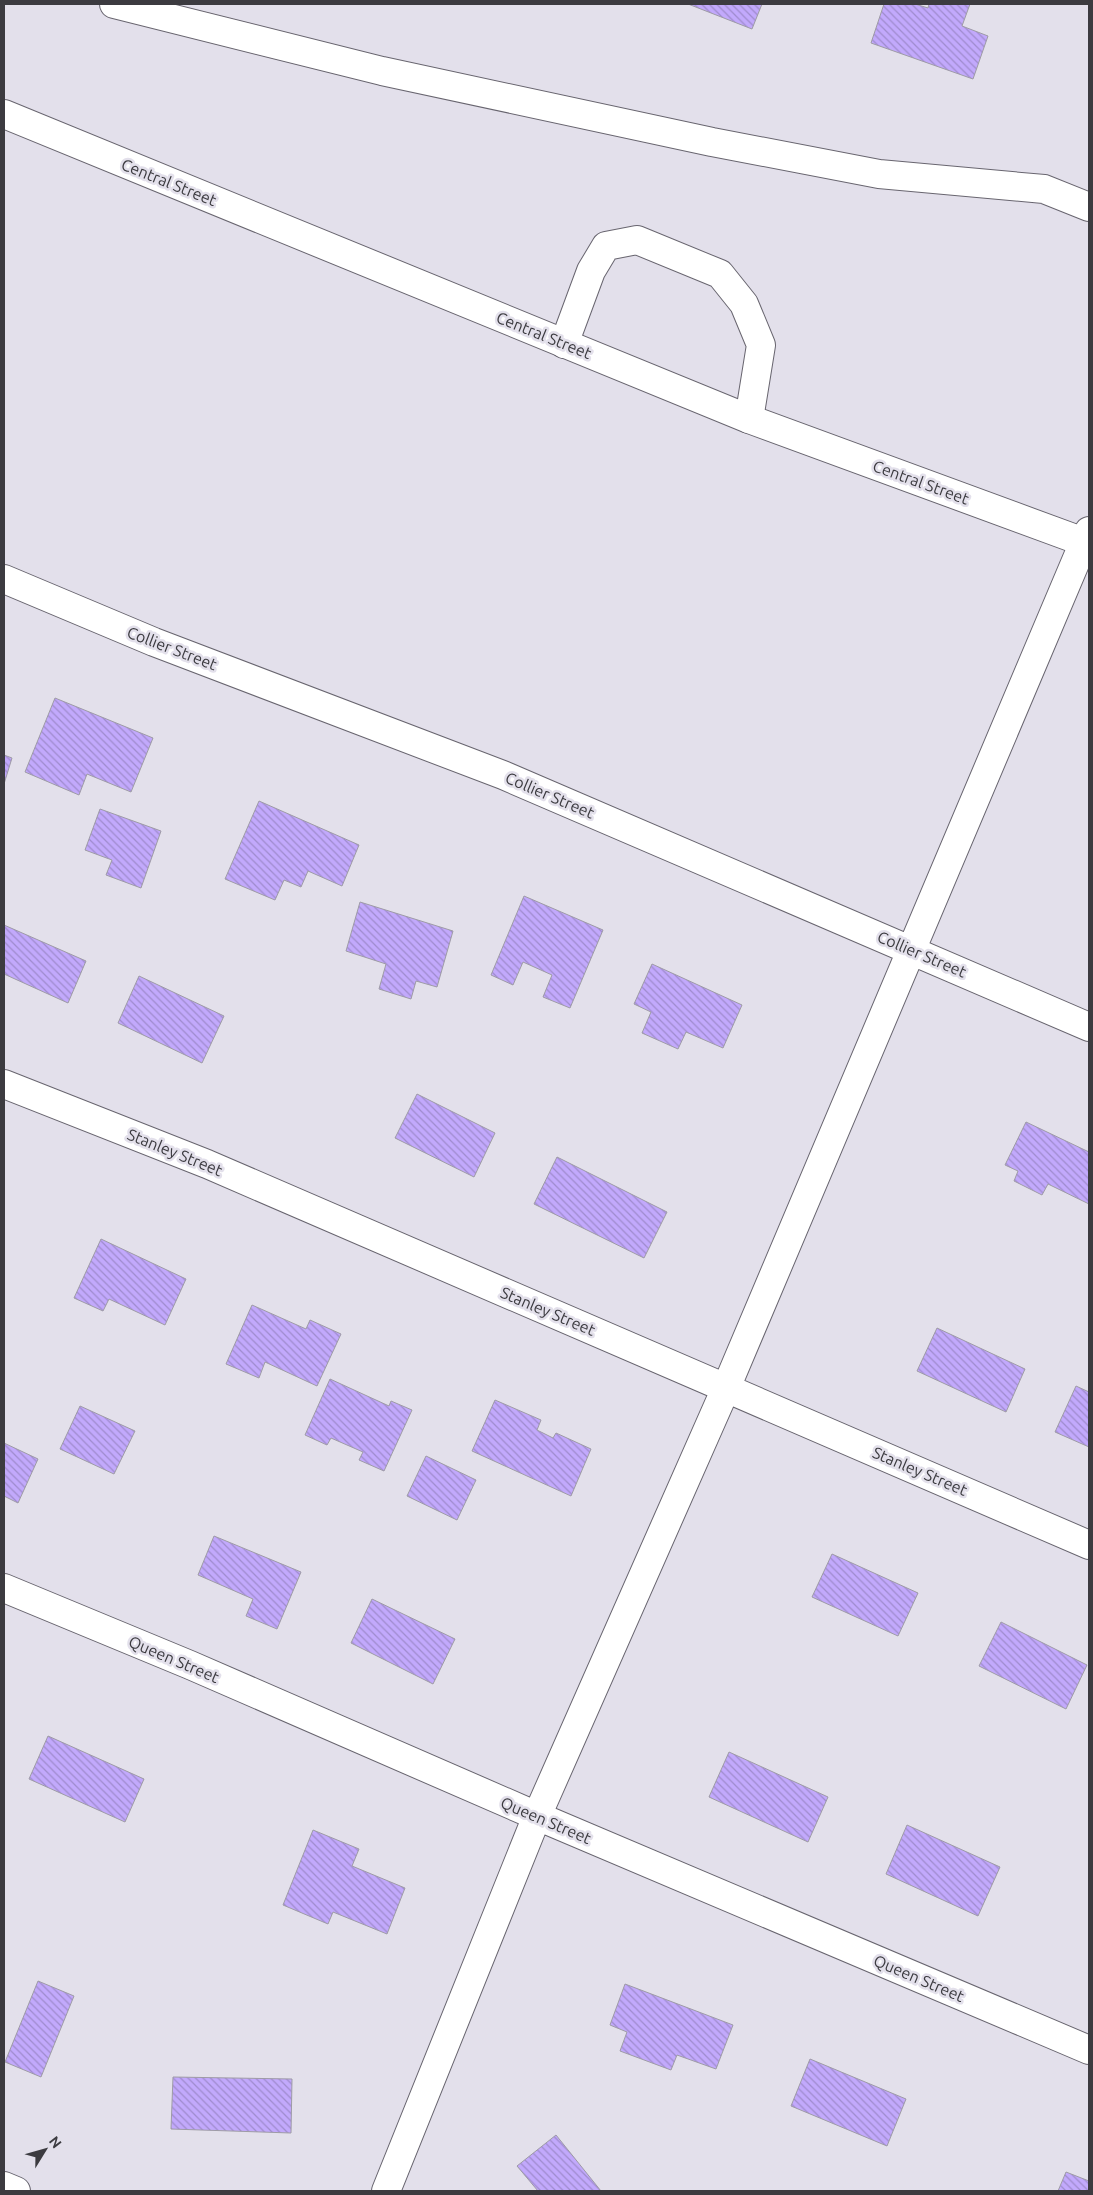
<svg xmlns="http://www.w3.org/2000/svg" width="1093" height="2195" font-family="Ubuntu,sans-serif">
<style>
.building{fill:url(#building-back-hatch);stroke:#9e9ba6}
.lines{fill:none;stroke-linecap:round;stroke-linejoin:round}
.minor-casing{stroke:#68656f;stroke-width:30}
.major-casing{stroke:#68656f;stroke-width:30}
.minor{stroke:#fff;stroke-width:28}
.major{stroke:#fff;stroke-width:28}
.labels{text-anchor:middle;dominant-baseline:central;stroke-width:5;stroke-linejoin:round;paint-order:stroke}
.street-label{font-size:16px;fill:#3c3b40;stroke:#e3e0eb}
</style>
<defs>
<pattern id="building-back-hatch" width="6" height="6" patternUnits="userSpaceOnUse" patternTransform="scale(1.25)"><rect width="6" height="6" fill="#c2a9fc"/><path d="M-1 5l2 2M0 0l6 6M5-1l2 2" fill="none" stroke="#9f8bcd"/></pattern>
</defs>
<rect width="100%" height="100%" fill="#e3e0eb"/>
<path class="building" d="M688,4H762L752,29Z
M884,4H915L928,8L929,4H970L962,26L988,36L973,79L871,43Z
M55,698L153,738L131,792L87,774L79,795L25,772Z
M4,755L12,758L4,784Z
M259,801L359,845L342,886L308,871L301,887L284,880L275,900L225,879Z
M100,809L161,831L141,888L106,875L112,860L85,850Z
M524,896L603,930L570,1008L543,997L552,975L523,962L513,985L491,975Z
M360,902L453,931L437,987L416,981L411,999L379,989L386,964L346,951Z
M4,925L86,961L68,1003L4,974Z
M652,964L742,1005L723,1048L686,1032L678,1049L642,1033L651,1012L634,1004Z
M139,976L224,1016L202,1063L118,1023Z
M417,1094L495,1133L474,1177L395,1138Z
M1026,1122L1089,1152V1204L1048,1184L1042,1195L1014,1181L1018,1171L1005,1165Z
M557,1157L667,1212L644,1258L534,1204Z
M101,1239L186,1279L165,1325L109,1299L103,1311L74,1298Z
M252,1305L306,1329L310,1320L341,1334L317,1386L265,1362L259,1378L226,1364Z
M937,1328L1025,1369L1006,1412L917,1371Z
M330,1379L389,1406L391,1401L412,1410L384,1471L359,1460L363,1452L331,1438L327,1445L305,1435Z
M1076,1386L1089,1392V1447L1055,1432Z
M495,1400L541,1420L537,1430L553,1438L556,1433L591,1449L571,1496L472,1451Z
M80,1406L135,1431L114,1474L60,1449Z
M4,1443L38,1459L18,1503L4,1496Z
M426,1456L476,1480L457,1520L407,1496Z
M214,1536L301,1572L277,1629L246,1616L253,1599L198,1575Z
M832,1554L918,1593L898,1636L812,1597Z
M372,1599L455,1639L433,1684L351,1643Z
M1001,1622L1087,1665L1066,1709L979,1666Z
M48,1736L144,1779L125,1822L29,1779Z
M729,1752L828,1797L808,1842L709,1797Z
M907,1825L1000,1867L978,1916L886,1874Z
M313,1830L359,1849L352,1866L405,1888L387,1934L333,1912L328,1924L283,1905Z
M38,1981L74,1996L41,2077L5,2062Z
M625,1984L733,2025L716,2069L677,2055L671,2070L620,2051L627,2032L610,2025Z
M810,2059L906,2099L887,2146L791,2106Z
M173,2077L292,2079L291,2133L171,2129Z
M556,2135L601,2191H538L517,2166Z
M1066,2172L1089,2181V2191H1058Z"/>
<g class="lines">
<g class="minor-casing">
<path id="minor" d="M114,4L382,71L712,142L879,174L1044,189L1089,207
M564,344L591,271L606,246L637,240L720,274L744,304L761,345L749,419
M4,579L154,642L503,775L1089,1027
M4,1084L207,1164L1089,1545
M4,1588L190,1665L537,1816L1089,2050
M4,2186L16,2191
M386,2191L537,1816L726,1388L1084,542L1089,544"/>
</g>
<g class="major-casing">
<path id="major" d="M4,114L749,419L1084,542L1089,531"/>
</g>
<use href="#minor" class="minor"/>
<use href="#major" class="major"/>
</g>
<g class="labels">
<g class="street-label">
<text transform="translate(169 182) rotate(22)">Central Street</text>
<text transform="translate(544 335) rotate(22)">Central Street</text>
<text transform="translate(921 482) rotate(20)">Central Street</text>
<text transform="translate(172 648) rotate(21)">Collier Street</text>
<text transform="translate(550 795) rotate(23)">Collier Street</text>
<text transform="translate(922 954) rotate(23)">Collier Street</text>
<text transform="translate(175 1152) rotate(22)">Stanley Street</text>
<text transform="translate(548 1311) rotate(23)">Stanley Street</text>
<text transform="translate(920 1471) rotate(23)">Stanley Street</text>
<text transform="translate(174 1659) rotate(23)">Queen Street</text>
<text transform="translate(546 1820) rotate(23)">Queen Street</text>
<text transform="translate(919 1978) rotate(23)">Queen Street</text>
</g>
</g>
<rect width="1093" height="2195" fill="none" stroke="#3c3b40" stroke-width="10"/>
<g transform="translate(45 2150) rotate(53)" stroke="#e3e0eb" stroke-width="4" paint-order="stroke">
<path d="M0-4L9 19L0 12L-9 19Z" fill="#3c3b40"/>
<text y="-8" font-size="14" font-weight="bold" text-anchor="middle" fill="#3c3b40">N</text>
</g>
</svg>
